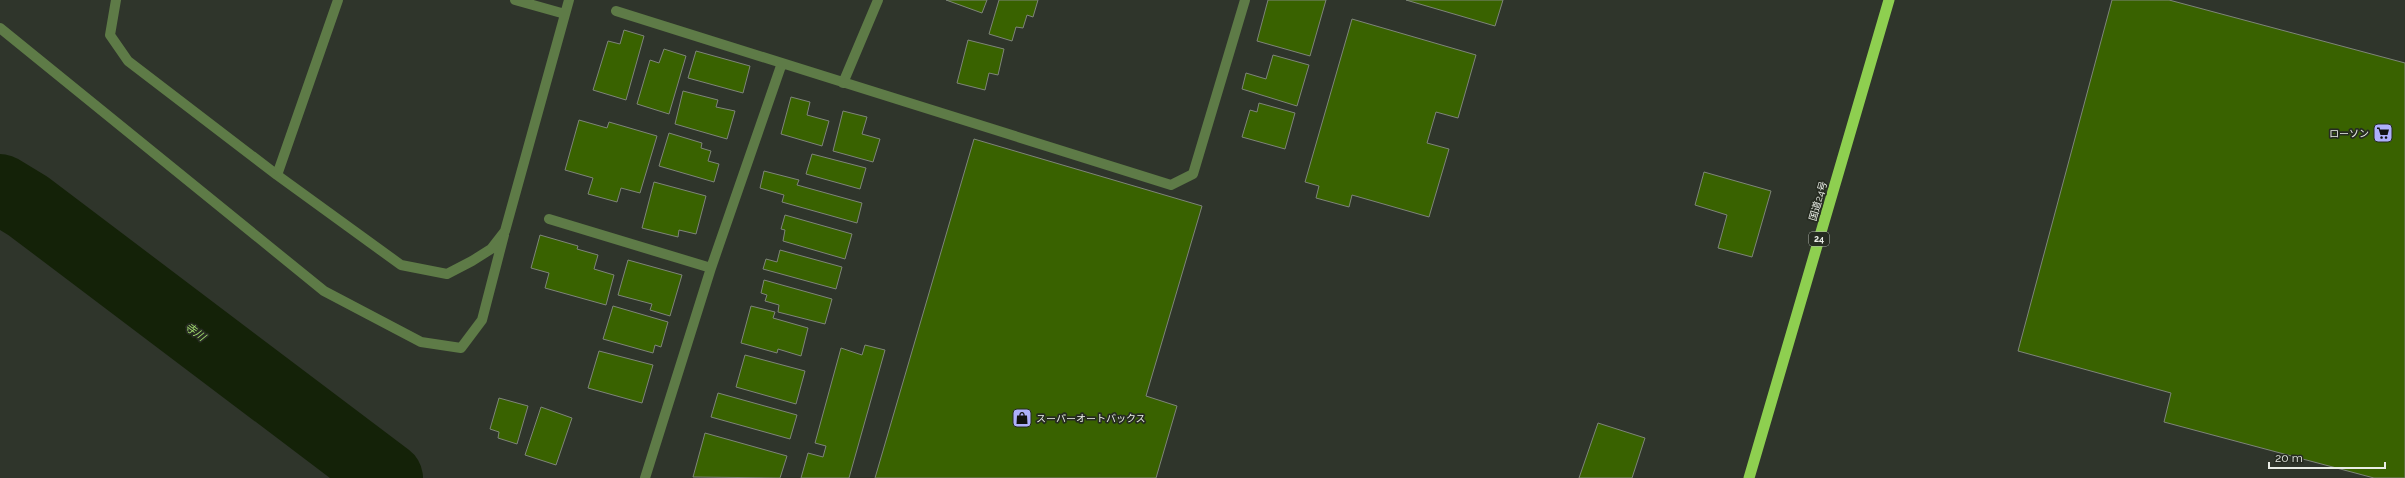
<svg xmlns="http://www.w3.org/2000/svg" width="2405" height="478" font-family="Raleway,'Noto Sans JP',sans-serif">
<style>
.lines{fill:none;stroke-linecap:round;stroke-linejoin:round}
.river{stroke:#142208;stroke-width:70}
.building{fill:#396200;stroke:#7e8579}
.service{stroke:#5e7b47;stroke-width:10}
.minor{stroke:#5e7b47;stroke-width:10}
.trunk{stroke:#8ecf50;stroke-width:11}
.labels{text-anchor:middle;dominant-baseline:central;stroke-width:3.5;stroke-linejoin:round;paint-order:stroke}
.shield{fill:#262b21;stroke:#aeb3ab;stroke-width:1}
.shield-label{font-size:9px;font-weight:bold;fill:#e9ede6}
.poi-label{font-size:10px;fill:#e9ede6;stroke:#262b21;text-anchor:end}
.street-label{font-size:10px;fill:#e9ede6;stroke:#262b21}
.water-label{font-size:11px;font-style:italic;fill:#9fda6c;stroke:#262b21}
</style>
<rect width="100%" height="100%" fill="#2f352b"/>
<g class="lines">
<path class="river" d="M0,189L28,206L388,478"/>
</g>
<path class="building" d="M946,0H987L982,13Z
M999,0H1038L1033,17L1027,15L1023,28L1016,27L1012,41L989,34Z
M1268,0H1326L1310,56L1257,41Z
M1406,0H1503L1495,26Z
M2112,0H2169L2405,63V478H2374L2164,422L2171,393L2018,351Z
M1352,19L1476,55L1458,118L1436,112L1427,143L1449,149L1429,217L1352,195L1349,207L1316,198L1319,186L1305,182Z
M624,30L644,36L626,100L593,90L608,41L620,44Z
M968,40L1004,49L998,75L989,73L985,90L957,83Z
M664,49L686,56L669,114L637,104L650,60L659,63Z
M696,51L750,66L743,93L688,78Z
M1273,55L1309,65L1297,106L1242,89L1246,73L1266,79Z
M683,91L718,100L716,107L735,111L727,139L675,124Z
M791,97L810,102L807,115L829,121L822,146L781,134Z
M1259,103L1295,113L1285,149L1242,137L1250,110L1257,112Z
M843,111L867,117L862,134L880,139L873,162L833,151Z
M579,120L607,128L609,122L657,136L640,193L621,188L617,202L588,194L593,178L565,170Z
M669,133L702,143L701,148L711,151L708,161L719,164L714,182L659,166Z
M974,139L1202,206L1146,396L1177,406L1156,478H875Z
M812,154L866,168L860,189L806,174Z
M764,171L799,180L797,185L862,203L857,223L782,202L784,195L760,188Z
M1704,172L1771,191L1752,257L1718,248L1727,215L1695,205Z
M654,182L706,196L696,234L679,230L678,237L642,228Z
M785,215L852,234L845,259L783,241L785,230L781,229Z
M540,235L578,246L577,249L598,255L594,269L614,275L606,305L545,288L549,273L531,268Z
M780,250L842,267L836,289L763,269L766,259L777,262Z
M628,260L682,275L670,316L650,310L652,304L618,295Z
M764,280L832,299L825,324L778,312L779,305L765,301L767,295L761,293Z
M613,306L668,322L661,347L655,345L653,353L603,339Z
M751,306L775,312L773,318L808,328L801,356L778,349L777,353L741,343Z
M865,345L885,350L849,478H801L808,453L823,457L826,446L815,443L841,348L862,355Z
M599,351L653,365L642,403L588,388Z
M745,355L805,371L796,404L736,387Z
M718,393L797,415L790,439L711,417Z
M499,398L528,406L517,444L498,438L499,432L490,429Z
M541,407L572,418L556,465L525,455Z
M1598,423L1645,438L1632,478H1579Z
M705,433L787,456L780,478L693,477Z"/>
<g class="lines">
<path class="service" d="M116,0L110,35L128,61L277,175L401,265L447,274L472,261L491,249L505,231L569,0
M515,0L565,14
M0,28L324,291L421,342L461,348L482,320L504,235
M277,175L338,0"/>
<path class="minor" d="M616,11L1171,185L1193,174L1245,0
M843,83L878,0
M549,219L711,268
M645,478L711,268L782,63"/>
<path class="trunk" d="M1749,478L1889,0"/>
</g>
<defs>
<g id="supermarket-square" transform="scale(1)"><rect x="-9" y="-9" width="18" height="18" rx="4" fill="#adaffb" stroke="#262b21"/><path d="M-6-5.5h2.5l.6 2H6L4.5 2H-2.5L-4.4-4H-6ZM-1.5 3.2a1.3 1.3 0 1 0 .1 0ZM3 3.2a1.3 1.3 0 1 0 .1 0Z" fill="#111"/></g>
<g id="shop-square" transform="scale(1)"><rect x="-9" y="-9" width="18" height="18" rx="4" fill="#adaffb" stroke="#262b21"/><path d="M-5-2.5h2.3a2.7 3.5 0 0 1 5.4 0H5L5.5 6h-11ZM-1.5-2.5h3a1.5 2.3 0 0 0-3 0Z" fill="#111"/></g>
</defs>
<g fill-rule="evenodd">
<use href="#supermarket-square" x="2383" y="133"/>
<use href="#shop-square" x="1022" y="418"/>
</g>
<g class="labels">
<rect class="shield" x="1809" y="232" width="20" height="14" rx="3"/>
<g class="shield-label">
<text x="1819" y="239">24</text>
</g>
<g class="poi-label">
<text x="2369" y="133">ローソン</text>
<text x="1036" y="418" text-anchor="start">スーパーオートバックス</text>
</g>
<g class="street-label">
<text transform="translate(1818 201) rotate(-74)">国道24号</text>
</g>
<g class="water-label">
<text transform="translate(195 332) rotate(37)">寺川</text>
</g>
</g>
<path d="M2269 462v6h116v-6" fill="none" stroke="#e9ede6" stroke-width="2"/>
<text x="2275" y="462" font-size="12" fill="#e9ede6" stroke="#262b21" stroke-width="3" paint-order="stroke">20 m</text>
</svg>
